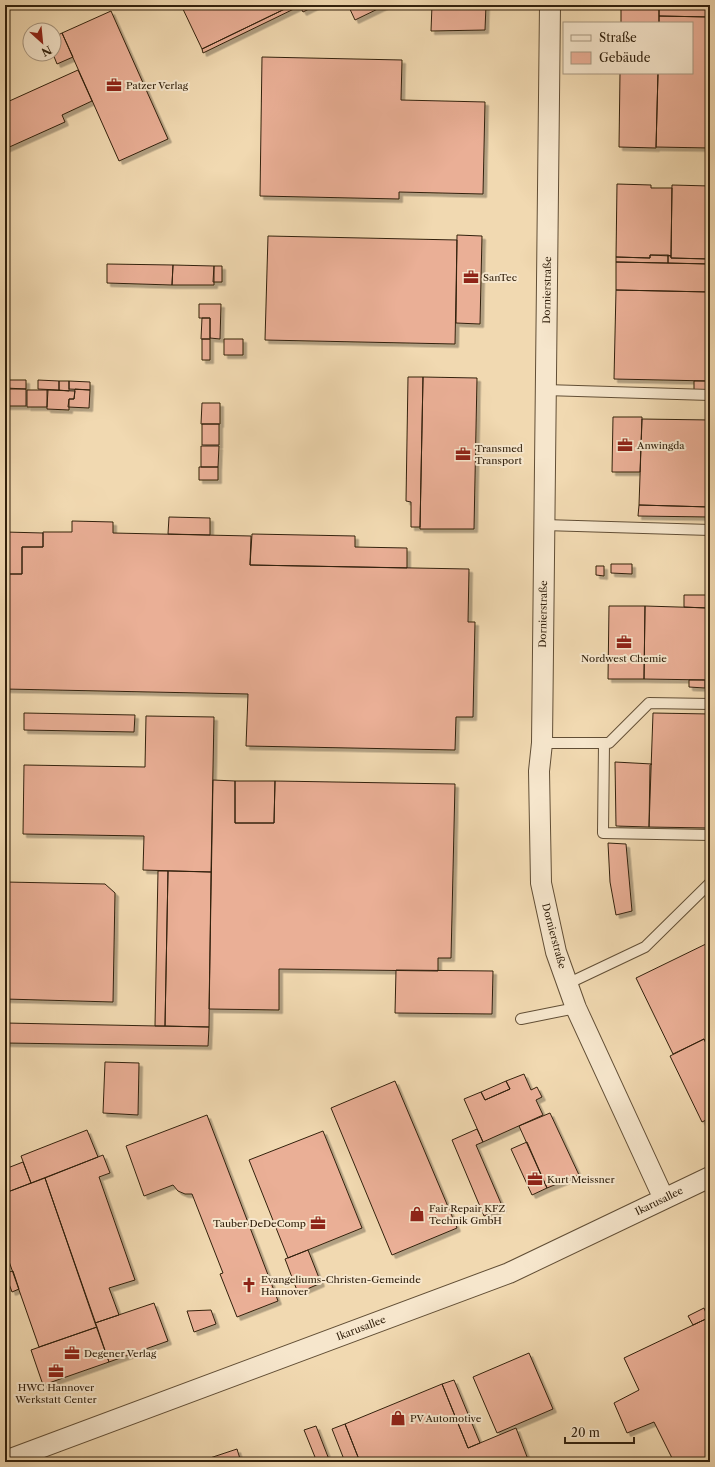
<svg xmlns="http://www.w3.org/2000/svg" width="715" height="1467" font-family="'Libre Caslon Text',serif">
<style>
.building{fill:#eaaf96;stroke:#32210d;filter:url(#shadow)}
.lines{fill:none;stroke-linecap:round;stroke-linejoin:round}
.lane-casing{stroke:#624f36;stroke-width:12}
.street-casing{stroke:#624f36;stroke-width:22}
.lane{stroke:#f6e6cc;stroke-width:10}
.street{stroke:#f6e6cc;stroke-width:20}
.labels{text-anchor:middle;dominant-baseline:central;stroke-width:4;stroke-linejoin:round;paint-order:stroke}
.poi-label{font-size:10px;fill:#32210d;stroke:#f6e6cc;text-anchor:start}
.street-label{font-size:10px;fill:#32210d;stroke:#f6e6cc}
</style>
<defs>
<filter id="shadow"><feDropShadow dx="3.5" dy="3.5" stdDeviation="0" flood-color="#0004"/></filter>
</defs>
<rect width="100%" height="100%" fill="#f1d9b1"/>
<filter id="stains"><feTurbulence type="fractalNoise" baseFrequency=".005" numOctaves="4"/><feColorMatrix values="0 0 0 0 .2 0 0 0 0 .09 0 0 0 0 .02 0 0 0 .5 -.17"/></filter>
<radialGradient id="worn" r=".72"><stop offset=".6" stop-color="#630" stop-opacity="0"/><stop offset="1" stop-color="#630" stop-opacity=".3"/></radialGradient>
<path class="building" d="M181,5H293L202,49Z
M293,5L300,6L203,53L202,49Z
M299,5H317L303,12Z
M348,5H386L355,20Z
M432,5H486L485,30L431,31Z
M621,6L659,7V23H621Z
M659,7L710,8V17L659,16Z
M111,11L168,139L119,161L62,33Z
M659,16L710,17V148L656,147L658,73H692V23H659Z
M62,33L73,57L57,64L53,54H54V37Z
M262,57L402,60L401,100L485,102L483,194L399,192V199L260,196Z
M78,70L92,101L62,115L65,122L5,149V103Z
M620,73H658L656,148L619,147Z
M617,184L651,185V188H672L671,256L650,255V258L616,257Z
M672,185L710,186V259L671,258Z
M457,235L482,236L480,324L456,323Z
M268,236L457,240L455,344L265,340Z
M650,255H668V263L616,262V257L650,258Z
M668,255L671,256V258L710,259V264L668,263Z
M616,262L710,264V292L616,290Z
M107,264L173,265L172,285L107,283Z
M173,265L214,266V285H172Z
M214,266H222V282H213Z
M616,290L710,292V381L614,379Z
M199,304H221L220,339L210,338V318H199Z
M202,318H210V339H201Z
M202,339H210V360H202Z
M224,339H243V355H224Z
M408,377H423L420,527H411V502L406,501Z
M423,377L477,378L474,529H420Z
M5,380H26V389H5Z
M38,380L59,381V390L38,389Z
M59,381H69V391L59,390Z
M69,381L90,382V390L69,389Z
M694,381H710V394L694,393Z
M5,388L26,389V406H5Z
M75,389L90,390L89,408L68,407L69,399H74Z
M27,390H48L47,407H27Z
M47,390L75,391L74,399H69V410L47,409Z
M202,403H220V424H201Z
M613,417H642L640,472H612Z
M642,419L710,420V507L639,505Z
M202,424H219V445H202Z
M201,446H219L218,467H201Z
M199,467H218V480H199Z
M639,505L710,507V517L638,516Z
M169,517L210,518V535L168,534Z
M72,521L113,522V533L251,536L250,565L469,569L468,622H475L473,717H456L455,750L246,746L248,694L5,689V574H22V547H43V532H72Z
M5,532L43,533V547H22V574H5Z
M252,534L355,536V547L407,548V568L250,565Z
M611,564H632V574L611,573Z
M596,566H604V576L596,575Z
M684,595H706V608L684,607Z
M706,595L710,596V608H706Z
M609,606H645L644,679H608Z
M645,606L710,608V680L644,679Z
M689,680H705V688L689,687Z
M24,713L135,715L134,732L24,730Z
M653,713L710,714V828L649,827Z
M146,716L214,717L211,872L143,870L144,836L23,834L24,765L145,767Z
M615,762L652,764L650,765L649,827L616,826Z
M213,780L235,781V823H274L275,781L455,784L451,958H438V971L279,969V1010L209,1009Z
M235,781H275L274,823H235Z
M608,843L626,844L632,911L616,915L610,882Z
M158,871H168L165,1026H155Z
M168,871L211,872L209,1027L165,1026Z
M5,882L105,884L115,893L113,1002L5,999Z
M710,942V1051L704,1039L673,1054L636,978Z
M396,970L493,971L492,1014L395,1013Z
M5,1023L209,1027L208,1046L5,1043Z
M704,1039L710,1051V1118L702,1122L670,1056Z
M105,1062L139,1063L138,1115L103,1113Z
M524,1074L531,1090L537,1087L542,1097L536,1100L543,1115L483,1142L464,1099L481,1092L485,1100L510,1089L506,1081Z
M395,1081L457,1228L392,1255L331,1108Z
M506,1081L510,1089L485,1100L481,1092Z
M550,1113L579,1175L547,1188L519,1126Z
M207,1115L278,1301L237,1317L220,1274L223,1273L192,1194H185L178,1191L173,1185L144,1196L126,1146Z
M477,1129L483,1142L476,1145L503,1208L484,1216L452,1140Z
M87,1130L98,1157L31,1183L21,1156Z
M323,1131L362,1228L288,1258L249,1160Z
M527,1142L547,1188L532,1195L511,1149Z
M103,1155L110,1173L99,1177L135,1280L109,1288L119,1315L95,1323L45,1178Z
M23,1162L31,1183L5,1193V1169Z
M45,1178L97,1327L39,1347L5,1250V1193Z
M308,1250L321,1283L298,1293L285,1259Z
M13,1271L19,1289L12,1292L5,1273Z
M154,1303L168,1341L109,1362L95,1323Z
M704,1308L708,1318L693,1325L688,1316Z
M211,1310L216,1324L194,1332L187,1311Z
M710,1317V1462H674L654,1422L627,1433L614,1403L639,1390L624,1358Z
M97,1327L109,1362L43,1385L31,1350Z
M529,1353L553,1409L497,1433L473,1377Z
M454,1380L480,1443L468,1448L442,1384Z
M442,1384L468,1448L516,1428L529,1462H360L345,1424Z
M345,1424L360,1462H345L332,1429Z
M316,1426L330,1462H317L304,1430Z
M237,1449L241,1462H198Z"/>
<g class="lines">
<g class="lane-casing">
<path id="lane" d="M545,390L710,395
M544,525L710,530
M542,743H609L649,703L710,704
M604,743L603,833L710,835
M567,984L645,947L710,883
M521,1019L576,1008"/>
</g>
<g class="street-casing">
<path id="street" d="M550,5L542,743L539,771L541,883L556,952L576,1008L664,1199
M5,1461L509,1273L710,1177"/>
</g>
<use href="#lane" class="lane"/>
<use href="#street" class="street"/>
</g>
<defs>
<g id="office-bare" transform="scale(1.2)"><path d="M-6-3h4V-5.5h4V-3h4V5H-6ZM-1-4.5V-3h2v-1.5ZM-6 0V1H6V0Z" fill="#8f2418" stroke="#f6e6cc" stroke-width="2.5" paint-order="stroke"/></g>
<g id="shop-bare" transform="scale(1.2)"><path d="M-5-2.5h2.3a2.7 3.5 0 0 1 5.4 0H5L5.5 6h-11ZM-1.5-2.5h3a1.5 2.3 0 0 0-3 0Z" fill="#8f2418" stroke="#f6e6cc" stroke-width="2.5" paint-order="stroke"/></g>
<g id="church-bare" transform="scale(1.2)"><path d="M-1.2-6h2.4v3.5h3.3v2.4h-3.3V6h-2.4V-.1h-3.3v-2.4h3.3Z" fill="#8f2418" stroke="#f6e6cc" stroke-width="2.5" paint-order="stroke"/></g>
</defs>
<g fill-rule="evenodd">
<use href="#office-bare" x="114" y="85"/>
<use href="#office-bare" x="471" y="277"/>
<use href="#office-bare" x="625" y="445"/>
<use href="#office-bare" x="463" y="454"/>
<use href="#office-bare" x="624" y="642"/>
<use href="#office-bare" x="535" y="1179"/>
<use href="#shop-bare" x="417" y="1214"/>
<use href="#office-bare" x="318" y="1223"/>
<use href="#church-bare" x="249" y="1285"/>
<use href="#office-bare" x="72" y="1353"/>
<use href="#office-bare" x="56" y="1371"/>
<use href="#shop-bare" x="398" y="1418"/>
</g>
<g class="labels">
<g class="poi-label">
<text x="126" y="85">Patzer Verlag</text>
<text x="483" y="277">SanTec</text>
<text x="637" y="445">Anwingda</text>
<text x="475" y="448">Transmed<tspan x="475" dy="12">Transport</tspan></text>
<text x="624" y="658" text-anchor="middle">Nordwest Chemie</text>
<text x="547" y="1179">Kurt Meissner</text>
<text x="429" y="1208">Fair Repair KFZ<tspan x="429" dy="12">Technik GmbH</tspan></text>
<text x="306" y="1223" text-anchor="end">Tauber DeDeComp</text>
<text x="261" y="1279">Evangeliums-Christen-Gemeinde<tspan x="261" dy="12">Hannover</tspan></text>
<text x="84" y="1353">Degener Verlag</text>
<text x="56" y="1387" text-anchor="middle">HWC Hannover<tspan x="56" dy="12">Werkstatt Center</tspan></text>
<text x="410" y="1418">PV Automotive</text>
</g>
<g class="street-label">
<text transform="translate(547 290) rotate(-89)">Dornierstraße</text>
<text transform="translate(543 614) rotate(-89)">Dornierstraße</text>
<text transform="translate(554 936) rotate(75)">Dornierstraße</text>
<text transform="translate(659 1201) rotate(-26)">Ikarusallee</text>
<text transform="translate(361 1328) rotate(-21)">Ikarusallee</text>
</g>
</g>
<rect width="715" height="1467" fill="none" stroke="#f1d9b1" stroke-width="20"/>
<rect x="6" y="6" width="703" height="1455" fill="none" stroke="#32210d" stroke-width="2"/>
<rect x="10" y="10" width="695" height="1447" fill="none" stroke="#32210d"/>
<rect x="563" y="22" width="130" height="52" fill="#f6e6cc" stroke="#a89780"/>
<rect x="571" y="35" width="20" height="6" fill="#f6e6cc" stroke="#a89780"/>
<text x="599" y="42" font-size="12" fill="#32210d">Straße</text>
<rect x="571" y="52" width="20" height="12" fill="#eaaf96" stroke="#a89780"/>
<text x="599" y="62" font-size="12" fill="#32210d">Gebäude</text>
<g transform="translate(42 42) rotate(153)"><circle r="19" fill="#f6e6cc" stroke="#a89780"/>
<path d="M0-3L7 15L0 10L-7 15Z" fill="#8f2418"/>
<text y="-6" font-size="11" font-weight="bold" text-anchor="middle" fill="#32210d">N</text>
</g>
<path d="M565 1437v6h69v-6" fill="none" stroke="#32210d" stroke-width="2"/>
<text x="571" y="1437" font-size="12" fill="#32210d" stroke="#f6e6cc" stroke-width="3" paint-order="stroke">20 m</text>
<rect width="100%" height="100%" filter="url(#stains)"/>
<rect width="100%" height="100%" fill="url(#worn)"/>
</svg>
